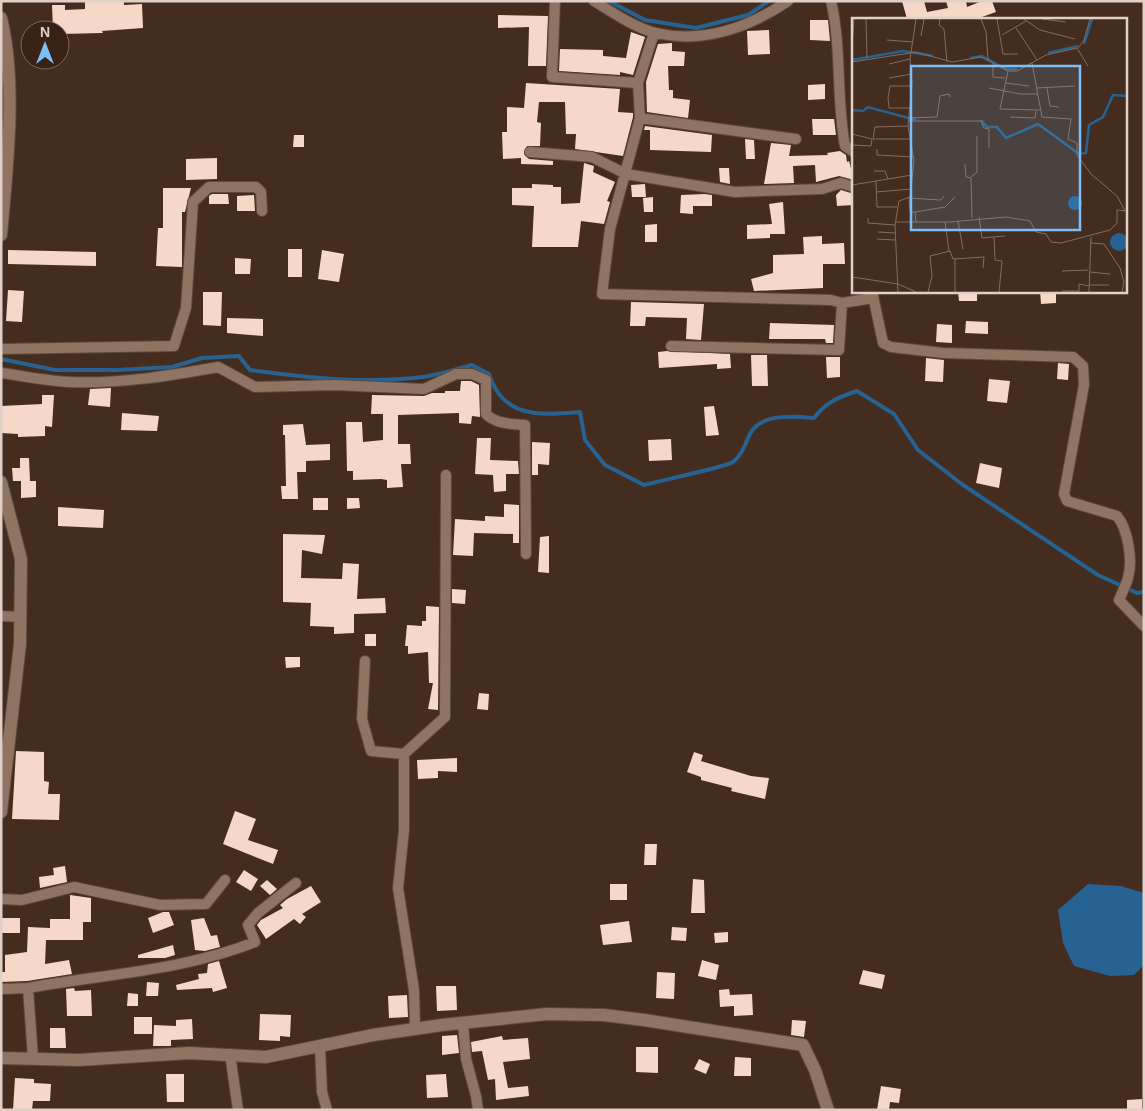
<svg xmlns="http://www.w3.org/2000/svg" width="1145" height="1111" font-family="Arial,sans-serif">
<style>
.water{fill:#266392}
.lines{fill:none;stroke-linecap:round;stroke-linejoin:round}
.stream{stroke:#266392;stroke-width:4}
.building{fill:#f5d8c8}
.minor-casing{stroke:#5d493d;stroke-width:12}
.tertiary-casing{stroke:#5d493d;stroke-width:14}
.minor{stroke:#8f7363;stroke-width:10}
.tertiary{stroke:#8f7363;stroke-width:12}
.inset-river{fill:none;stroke:#266392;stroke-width:2.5}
.inset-road{fill:none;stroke:#826e62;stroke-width:1}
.view{fill:#7bbef8;fill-opacity:0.15;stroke:#7bbef8;stroke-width:2.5}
.inset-edge{fill:none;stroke:#e0d0c7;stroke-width:2.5}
</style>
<rect width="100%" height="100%" fill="#442c1e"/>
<path class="water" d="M1088,884L1121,886L1144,893V965L1134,975L1110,976L1074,966L1063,943L1058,910Z"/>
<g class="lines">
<path class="stream" d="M609,1L645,20L696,28L748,15L769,1
M1,359L55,370H116L172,367L202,358L239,356L250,370C307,378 366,384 423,377C439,375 456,369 472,365L489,374C503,419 541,415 580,412L585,440L605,465L644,485C658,481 726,467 733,462C743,454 745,444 750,434C760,413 795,416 814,418C826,402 839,397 857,391L894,414L918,450L963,485L1098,575L1137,593L1144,592"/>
</g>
<path class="building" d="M85,1H124V5L142,4L143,28L102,31L103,33L60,34V30H53L52,5H65V10L85,9Z
M902,1H924L927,12L948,8L946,1H966L967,7L982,1H992L996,12L979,18L907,19Z
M498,15L548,16L546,66H528L529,27L498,28Z
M810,20H828L830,41L810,40Z
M769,30L770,54L748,55L747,31Z
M631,32L645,37L633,75L620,72V75L559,71L560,49L603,50V56L626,58Z
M672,43V51L685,52L684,66H668L669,90H673V98L690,100L688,118L647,112L646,82L658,44Z
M526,83L620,89L618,112L633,113V117L623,156L575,149L576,134H566L565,102H539L537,122L541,123L540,146H527L524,154L529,159L553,161V165L521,164V158L503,159L502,132H507V107L524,108Z
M825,84V99L808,100V85Z
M812,119H834L836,135H813Z
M645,126L712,135L711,152L650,150V130H644Z
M294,135H304V147H293Z
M745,139L754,140L755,159H746Z
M771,143L791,145L789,156L828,155L827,153L840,151L846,155L847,162L849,161L854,180L839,176L816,182L815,165L793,166L794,183L764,184Z
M217,158V179L186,180V159Z
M584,163L594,166L593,172L615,182L607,201L610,202L604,224L581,221L578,247H532L534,206L512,205V188H532V184L553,185V187H561V204L580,203Z
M719,168H729L730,184L720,182Z
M645,184L646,197H632L631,185Z
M163,188H191L185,212H182V267L156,266L158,228H163Z
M841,190L854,194V205L837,206L836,195Z
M212,194H228L229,204H209V196Z
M704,194L712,195V206H693V214L680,213L681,195Z
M254,195L255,211H237V196Z
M653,197V212H644L643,198Z
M783,202L785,234H770V238L747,239V225L772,224L769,204Z
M657,224V242H645V225Z
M822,236V244L844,243L845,264H823V288L754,291L751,279L773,273V255L804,254L803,237Z
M288,249H302V277H288Z
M8,250L96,252V266L8,264Z
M322,250L344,254L339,282L318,279Z
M235,258L251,259L250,274H235Z
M8,290L24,291L22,322L6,321Z
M958,291H977V301H959Z
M1040,291H1056V303L1041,304Z
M203,292H222L221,326L203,325Z
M631,302L704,304L701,340L686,339L687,318L646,317L645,326H630Z
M227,318L263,319V336L227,333Z
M966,321L988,322V334L965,333Z
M770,323L834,325L833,343H826L825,339H769Z
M937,324L952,325V343L936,342Z
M667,351L730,354L731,368L717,369V364L659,368L658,352Z
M751,355H767L768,386H752Z
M826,357H840V377L827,378Z
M926,358L944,360L943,382L925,381Z
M1058,363L1069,364L1068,380L1057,379Z
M989,379L1010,381L1007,403L987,401Z
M461,381H471L479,385L480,417L472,416L471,424L459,423V413L398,415V444H410L411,464H401L403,487L387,488V480L381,479L353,480V471H347L346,422H362L363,442L383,440V414H371L372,395L424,396L432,393H445V391H460Z
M111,388L110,407L88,405L90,389Z
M42,395H54L52,427L45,426V436L18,437V434L1,433V406L42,404Z
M714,406L719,435L706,436L704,407Z
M122,413L159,416L157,431L121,430Z
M303,424L306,445L330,444V460L306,461V472H297L298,499H282L281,486H286L285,435H283V425Z
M477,438H491L490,460L518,461L519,474H506V491L494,492L493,475L475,474Z
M671,439L672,460L649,461L648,440Z
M532,442L550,443L549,465L538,464V475H532Z
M20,458H29L30,481H36V497L21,498V481H13L12,468H20Z
M980,463L1002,468L999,488L976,483Z
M313,498H328V510H313Z
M347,498H359L360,508L347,509Z
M504,504L519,505V543H513V534L474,533L473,556L453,555L455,519L485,521V516L504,517Z
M58,507L104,510L103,528L58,526Z
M283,534L325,535L322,554L302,550L301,578L342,579L343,563L359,564L357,599L385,598L386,613L354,614V633L334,634V627L310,626L311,603L283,602Z
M549,536V573L538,572L540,537Z
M452,589L466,590L465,604L452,603Z
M426,606L439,607L438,710L428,709L433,683H429L428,652L408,654V646H405L407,625L422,626V621H426Z
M365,634H376V646H365Z
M285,657H300V667L286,668Z
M479,693L489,694L488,710L477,709Z
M16,751L44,752V781L49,782L48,794H60L59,820L12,819Z
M694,752L703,755L701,761L751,776L769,778L765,799L731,791L732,788L701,780V777L687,772Z
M457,758V772L438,771V778L418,779L417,760Z
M235,811L256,819L248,840L278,850L273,864L223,844Z
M645,844H657L656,865H644Z
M65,866L67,882L40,888L39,877L54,875L53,868Z
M244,870L258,879L251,891L236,882Z
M693,879L704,880L705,913H691Z
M267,880L277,889L270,895L260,886Z
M610,884H627V900H610Z
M311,886L321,902L302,914L306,917L300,924L294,919L266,939L257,925L261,920L283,908L280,905L287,899Z
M70,895L91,898V922H83V940H46L45,964L69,960L72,974L27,981L1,982V972H5V955L27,952L28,927L50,928V919H70Z
M163,912H169L174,925L153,933L148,918Z
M1,918H20V933H1Z
M204,918L211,936L217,935L220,947L205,951L195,950L191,920Z
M629,921L632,942L603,945L600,925Z
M672,927L687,928L686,941L671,940Z
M728,932V942L715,943L714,933Z
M173,945L175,955L165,958H138V955Z
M702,960L719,965L716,980L698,976Z
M219,961L227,988L213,992L212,988L177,990L176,985L199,979L198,974L207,973L208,964Z
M863,970L885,975L882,989L859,984Z
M657,972L675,973L674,999L656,998Z
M147,982L159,983L158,996H146Z
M436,986H456L457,1010L437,1011Z
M74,988L75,991L91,990L92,1016H67L66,989Z
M729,989L730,995L752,994L753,1015L734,1016V1006L720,1007L719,990Z
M128,993L138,994V1006H127Z
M407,995L408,1017L389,1018L388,996Z
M260,1014L291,1015L290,1037L280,1036V1041L259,1040Z
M134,1017H152V1034H134Z
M192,1019L193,1039L171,1040V1046H153L154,1025L176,1026V1020Z
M792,1020L806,1021L804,1037L791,1035Z
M50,1028H65L66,1048H50Z
M457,1035L459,1053L442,1055V1036Z
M502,1036L503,1040L528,1038L530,1059L503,1062L508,1088L528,1086L529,1096L496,1100L495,1079L488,1080L482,1051L472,1052L471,1042Z
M636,1047H658V1073L636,1072Z
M735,1057L751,1058V1076H734Z
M699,1059L710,1064L706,1074L694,1069Z
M166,1074H184V1102H167Z
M446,1074L448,1097L427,1098L426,1075Z
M15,1078L34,1079V1083L51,1084L50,1101H33L32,1110H13Z
M881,1086L901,1089L899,1103L890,1102L889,1110H877Z
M1142,1099V1110H1127V1100Z"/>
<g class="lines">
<g class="minor-casing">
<path id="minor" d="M555,1L552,77L638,83
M594,1C612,12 635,28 656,33C704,44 748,28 788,1
M831,1C842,49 836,98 845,146L854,152
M654,33L638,83L640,118L610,229L602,294L831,300L842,303L873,298
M640,118L796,139
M530,152L592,157L626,174L735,192L822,189L841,183L854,187
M872,291L883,343L891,347L943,353L1073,357L1083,366L1084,385L1064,494L1067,501L1117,516C1128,529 1133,561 1128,578C1126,585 1122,593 1119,600L1144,626
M671,346L839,350L842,303
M1,349L174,346L186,308L193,202L209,187H256L261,192L262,211
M1,373C24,376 47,381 70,382C119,384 169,376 218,367L255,387L335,385L424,389L456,374H472L486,380V414C496,424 511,424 525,425L526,554
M1,616L21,617
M365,661L362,719L371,751L404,754V830L398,888L414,990L415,1029
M404,754L445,717L446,475
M1,899L22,900L74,887L160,905L206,904L225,880
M1,989L28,988
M463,1023L466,1059L476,1096L478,1110
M320,1047L322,1092L327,1110
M230,1054L238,1110
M33,1058L28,988C104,974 182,971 255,942L248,925L258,913L296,883"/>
</g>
<g class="tertiary-casing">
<path id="tertiary" d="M1,18C17,83 7,168 1,235
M1,482L21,559L20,644L1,812
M1,1058L79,1060L189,1053L266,1057L373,1035L442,1025L547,1014L604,1015L644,1020L803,1045L815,1070L828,1110"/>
</g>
<use href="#minor" class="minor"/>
<use href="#tertiary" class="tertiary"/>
</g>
<g transform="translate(852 18)">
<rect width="275" height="275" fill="#442c1e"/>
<path d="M216 185a7 7 0 1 1 14 0a7 7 0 1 1-14 0ZM258 224a9 9 0 1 1 18 0a9 9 0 1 1-18 0Z" fill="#266392"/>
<path class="inset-river" d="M232,26L240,1M196,35L226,28M118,40L130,38L154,51H165M0,42L51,33L81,38M0,92L11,93L16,89L64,102M129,102L135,109H145L154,120L186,106L227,136L234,135L237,107L251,99L261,77L275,78"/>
<path class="inset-road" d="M14,1L15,40M88,1L87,7L92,11L95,44M129,1L134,14L136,42M145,1L151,36H166M172,1L188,12L223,21M190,1L214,4M164,10L185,42M150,17L174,3M69,18L72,1M35,22L61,24M0,29L2,1M226,30L232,22L238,1M0,44L64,34L100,44L129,39L156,53H165L194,37L225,30L236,48M141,45V59L153,60M180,45L190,99L219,101L216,121L225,125V137L239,156L265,178L273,193M37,46L58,41M156,53L148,91L188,92M37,60L60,56M154,65L177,68M137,70L168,76H186M185,70L223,68M195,70L198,88L207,89M58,90H37L36,80L38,68H60M158,99L183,100L184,93M57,100L85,99L88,78L97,76L98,79M57,103H129L132,110L137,111V130M56,108L23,109L21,121H60M0,116L20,121M0,127L19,128L20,121M25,131V137L62,139M113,146L114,159L119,160L120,200M22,153H33L36,161M119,159L125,154V118M0,167L24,163M24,174L59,171M45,189H25L24,163L60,157M63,194H58L57,180L89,182L92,178M127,199L130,220L153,218M16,200V205L43,207M106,203L111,231M44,204H98L154,199L178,203L184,214L194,216L199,224L209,225L258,212L265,205V192L275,193M64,204L63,194L93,189L103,179M93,204L97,233M26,214L43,215M142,219L143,242L150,243L147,274M25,221L43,222M239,225L252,226L268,250L272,264L270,274M103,241V274M210,253L236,252M238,254L258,256M0,259L46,266L64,274M237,267H257M210,273H227V266L237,268M46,274L43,207L47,183L58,179L62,143L56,108L60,65L58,41L64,1M76,274L80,258L78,238L98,233L101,241L132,239L131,250M237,274L239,219"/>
<path class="view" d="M59,48H228V212H59Z"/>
<rect width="275" height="275" class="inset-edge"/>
</g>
<rect width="1145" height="1111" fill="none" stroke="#e0d0c7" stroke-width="5"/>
<g transform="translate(45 45)"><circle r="24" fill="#392215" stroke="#7c685c"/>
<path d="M0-4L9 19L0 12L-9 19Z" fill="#7bbef8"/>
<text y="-8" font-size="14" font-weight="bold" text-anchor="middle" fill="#e0d0c7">N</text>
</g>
</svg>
